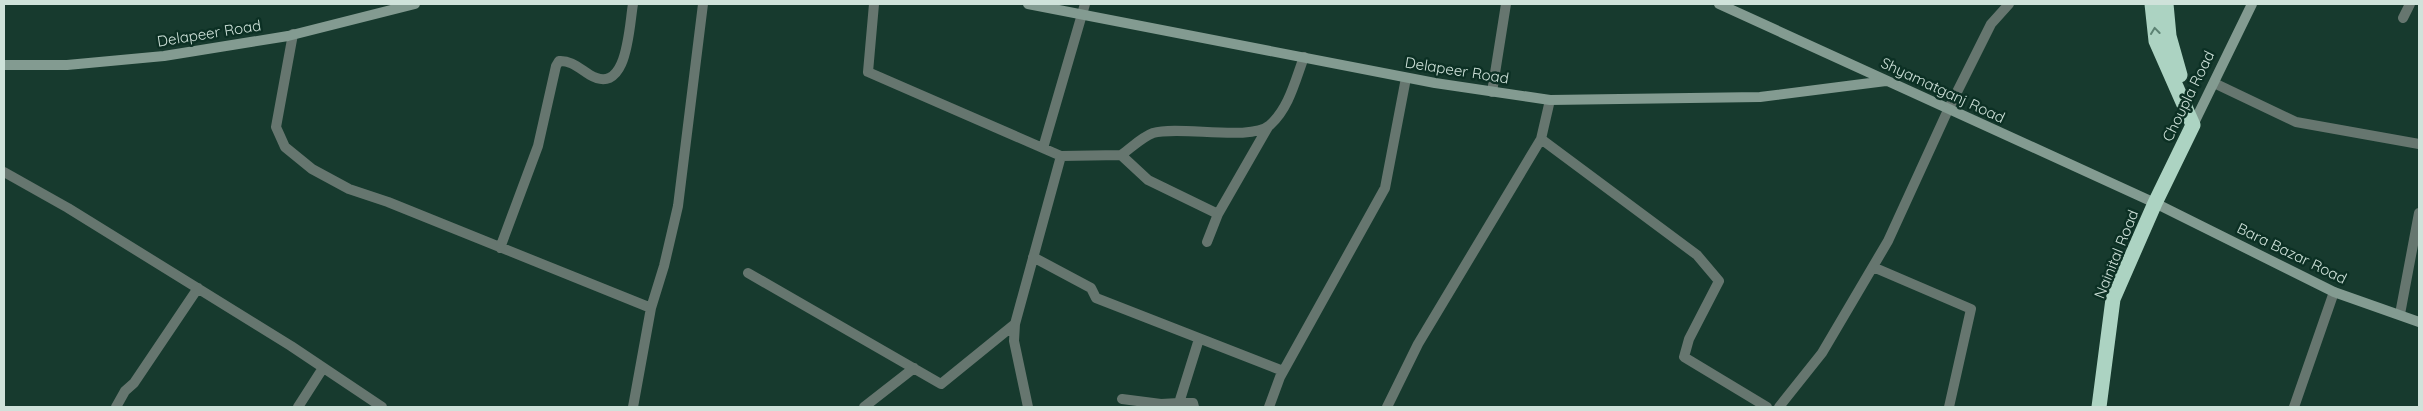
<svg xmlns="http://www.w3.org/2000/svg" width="2423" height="411" font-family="Quicksand,sans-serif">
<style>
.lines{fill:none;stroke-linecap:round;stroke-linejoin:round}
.street{stroke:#66766f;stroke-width:10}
.secondary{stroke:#839b91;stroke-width:10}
.highway{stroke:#acd3c2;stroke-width:15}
.oneway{stroke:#5c8273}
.labels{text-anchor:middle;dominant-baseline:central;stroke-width:5;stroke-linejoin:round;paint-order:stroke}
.street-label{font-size:15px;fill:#cfe2da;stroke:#0c3024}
</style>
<rect width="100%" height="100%" fill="#173a2e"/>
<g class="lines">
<path class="street" d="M874,4L868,72L1061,156L1121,155
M2403,18L2410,4
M293,34L276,127L285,147L312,169L349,189L388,202L651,308
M2214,83L2296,122L2419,144
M1492,92L1506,4
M1541,139L1697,255L1719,281L1689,339L1684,357L1767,407
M1043,148L1085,4
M4,172L68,208L291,346L382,407
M1218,214L1148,180L1121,155C1131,148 1142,137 1153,133C1179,125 1251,142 1270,125C1289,108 1295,81 1304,57
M1207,242L1218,214L1268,127
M500,248L538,146L556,66L559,61C571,60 580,69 590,75C628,97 629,26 633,4
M1033,257L1091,288L1096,298L1283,371
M1873,267L1971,309L1949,407
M748,273L941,384L1015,324
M2400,314L2419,213
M1122,399L1161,404L1179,403L1199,339
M1179,403H1193L1194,407
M116,407L125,391L134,383L198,288
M298,407L323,368
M633,407L651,308L664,266L678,206L703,4
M864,407L914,368
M1028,407L1014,341L1015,324L1061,156
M1269,407L1280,377L1385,188L1406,78
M1387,407L1418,344L1541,139L1550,100
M1779,407L1822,353L1888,241L1948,110L1991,24L2009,4
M2294,407L2334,292"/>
<path class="secondary" d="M1028,4L1435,83L1550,100L1760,97L1886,81
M1719,4L2155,203L2334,292L2419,322
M4,65H67L164,56L288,36L415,4
M2193,125L2252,4"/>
<path class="highway" d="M2152,4L2156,41L2193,125
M2166,4L2169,36L2180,75
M2099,407L2113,299L2155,203L2193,125"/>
</g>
<defs><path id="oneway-chevron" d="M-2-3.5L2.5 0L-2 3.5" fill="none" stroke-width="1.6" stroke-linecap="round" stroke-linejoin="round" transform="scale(1.25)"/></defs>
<use class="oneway" href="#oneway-chevron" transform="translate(2155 31) rotate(-97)"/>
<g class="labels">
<g class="street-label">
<text transform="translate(209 33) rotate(-9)">Delapeer Road</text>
<text transform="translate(1457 70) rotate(9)">Delapeer Road</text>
<text transform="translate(1943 90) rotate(25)">Shyamatganj Road</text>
<text transform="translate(2188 96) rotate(-64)">Choupla Road</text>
<text transform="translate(2292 253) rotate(26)">Bara Bazar Road</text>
<text transform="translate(2116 254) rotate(-68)">Nainital Road</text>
</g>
</g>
<rect width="2423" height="411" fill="none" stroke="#cfe2da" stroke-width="10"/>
</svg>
